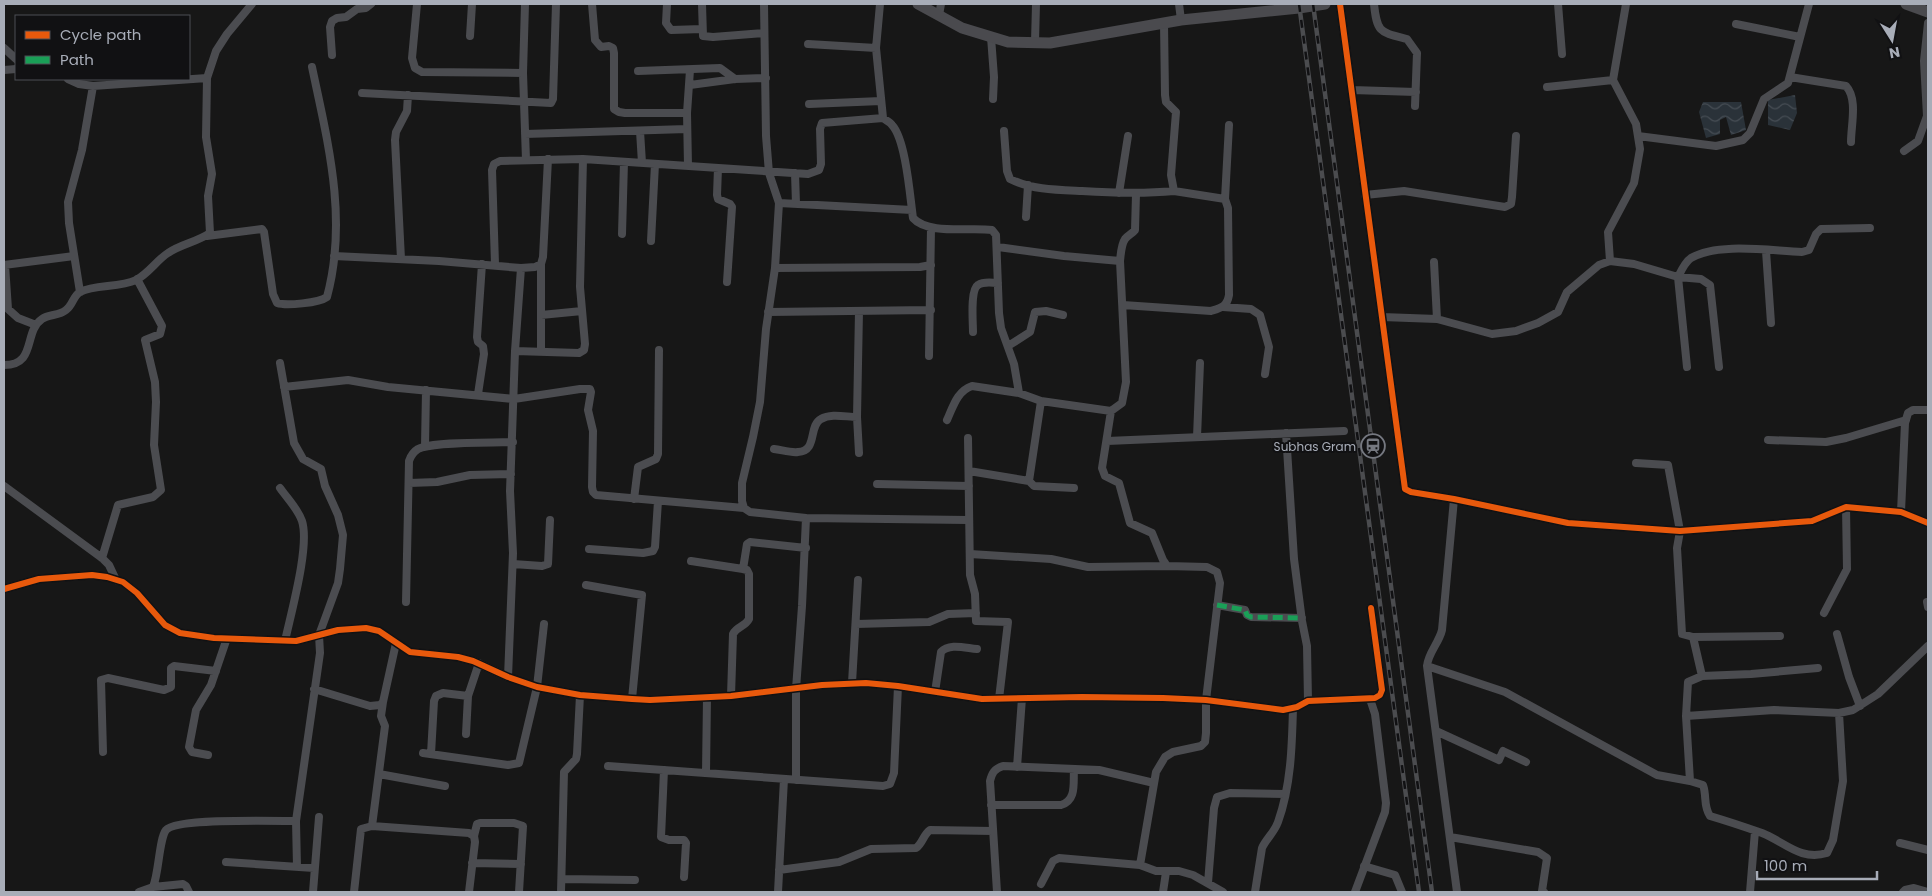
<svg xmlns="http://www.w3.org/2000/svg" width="1932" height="896" font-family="Poppins,sans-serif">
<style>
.water{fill:url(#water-waves)}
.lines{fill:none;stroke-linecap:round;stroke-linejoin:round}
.street{stroke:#4b4c50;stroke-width:8}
.secondary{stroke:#4a4a4e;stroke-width:11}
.rail-casing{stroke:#4b4c4f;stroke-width:4.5}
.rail{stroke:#111113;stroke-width:2.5;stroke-dasharray:8;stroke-linecap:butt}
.quiet{stroke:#1a9f57;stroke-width:5;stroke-dasharray:10 5;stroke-linecap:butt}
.cycleway-casing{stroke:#111113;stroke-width:9}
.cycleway{stroke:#e8590c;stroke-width:6}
.labels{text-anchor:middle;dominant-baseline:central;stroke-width:4;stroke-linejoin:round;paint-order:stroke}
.poi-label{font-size:12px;fill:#a8adb8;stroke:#111113;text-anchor:end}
</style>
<defs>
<pattern id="water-waves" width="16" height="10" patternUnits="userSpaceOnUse" patternTransform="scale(1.25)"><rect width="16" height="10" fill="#2a3239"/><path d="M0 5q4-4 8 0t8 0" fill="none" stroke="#464d54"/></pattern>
</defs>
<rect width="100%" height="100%" fill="#171717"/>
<path class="water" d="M1795,95L1797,113L1790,130L1768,125V100Z
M1703,102H1741L1746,130L1731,135L1726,117L1720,120V134L1706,138L1699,112Z"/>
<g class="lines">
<path class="street" d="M417,4L412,58L415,68L422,72L523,73
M525,4L523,73L526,160
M592,4L595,40L601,47L609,46L613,48L614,53V109L619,112L625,113H687
M667,4L666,23L671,30L702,29
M702,4L703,36L713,37L764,33
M764,4L766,136L769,173L779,203L775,268L766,329L760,402L753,437L742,483V501L744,508L750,512L806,518L802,606L796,689V780
M880,4L876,48L883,118
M1179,4L1181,20
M1340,4L1405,489L1411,492L1454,499L1568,523L1680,531L1812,521L1846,507L1901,512L1928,523
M1374,4C1377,33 1380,32 1407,39L1417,53L1415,106
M1558,4L1562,54
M939,15L941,4
M1736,24L1800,37
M470,36L472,4
M991,37L994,77L993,99
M1035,42L1036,4
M808,44L876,48
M4,48L16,59
M332,55L330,27L332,21L337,18L346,17L357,9L366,8L371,4
M4,70L16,69
M638,71L720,68L735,79
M1790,77L1846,86C1858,99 1851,125 1851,142
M68,79L79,84L93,86L207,78
M690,85L735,79L766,78
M1547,87L1613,80
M1352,90L1416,92
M362,93L551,103L553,99L556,4
M809,104L881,101
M640,131L642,163
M1004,131L1007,171L1010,179C1032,190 1058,190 1082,191C1113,193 1143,194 1174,191
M525,134L687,129
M1638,136L1716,146L1743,140L1750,133L1764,99L1788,83L1809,4
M1904,151L1918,141L1927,116L1924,61L1928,23
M688,166L687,113L690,70
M718,168L717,195L718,199L730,204L732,207L727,282
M795,173L796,204
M1119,193L1128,136
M1136,194L1135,230C1132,234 1128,235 1125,239C1121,245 1121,253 1120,261L1126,382L1122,403L1111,411L1102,468L1105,476L1119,483L1130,523L1152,533L1163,560L1167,566L1207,567L1217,572L1220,583L1206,700V733L1205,742L1201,746L1173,752L1165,757L1156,772L1140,865
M1365,195L1404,191L1505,207L1511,204L1512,197L1516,136
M1225,199L1229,125
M779,203L912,210
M1026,217L1028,185
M622,234L624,162
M207,236L262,229L264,232L273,294L277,303C286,306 319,303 327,297C348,219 328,143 312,67
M651,241L655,164
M998,247L1064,256L1120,261
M1766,251L1771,323
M334,256L439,261L521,268L515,351L510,491L513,553L508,677
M401,259L395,140L396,132L407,111L408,95
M1610,261L1608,232L1634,183L1640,149L1636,124L1613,80L1626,4
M1434,262L1437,319
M495,264L492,170L494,164L500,161L583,159L808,174L819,170L821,164L820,129L822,123L883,118C885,120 890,122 892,125C906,140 910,197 913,218C928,235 970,227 992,230L996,235L999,313L1001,328L1014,364L1019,393
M541,264V352
M4,265L74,256
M5,265L8,309L18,318L36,325
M521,268L535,267L541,264L543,257L548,159
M775,268L920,267L931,265
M80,292L69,223L68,202L82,150L93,86
M1123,305L1211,311C1221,308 1227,307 1229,295L1228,208L1225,199L1174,191L1171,175L1176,112L1166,102L1165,95L1164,23
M1223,307L1251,309L1260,315L1269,347L1265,374
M859,311L857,417L859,453
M768,312L931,310
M541,315L582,311
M1382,317L1437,319L1492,334L1516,331L1538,323L1558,312L1567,292L1599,265L1610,261L1634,264L1678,277L1701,279L1710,285L1719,367
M973,332C973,322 970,290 978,285C984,281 992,283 998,283
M1008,346L1030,332L1035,312L1046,311L1063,315
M515,351L579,353L584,350L585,344L580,287L583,159
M929,356L931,228
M280,363L294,443L303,459L321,469L325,486L338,515L343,535L340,569L338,583L319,635L320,653L296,821L297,867
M4,365C37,365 23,332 42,319C49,314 59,316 66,310C73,305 73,296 80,292C95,284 119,288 136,280C148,274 157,260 168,253C181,244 197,242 210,233L208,196L212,174L206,137L207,78L216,51L227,34L252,4
M1687,367L1678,277C1681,271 1685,262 1691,258C1719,242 1771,251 1802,252L1809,250L1816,234L1821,229L1870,228
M284,387L348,380L388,387L514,399L580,389H590L591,392L588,410L593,431L592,487L593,492L596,495L744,508
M478,394L484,354L483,346L478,342L477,337L482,264
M1041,401L1029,481L1034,486L1074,488
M947,420C953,407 957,391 972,386L1019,393L1041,401L1111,411
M1286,433L1294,559L1302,621L1307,646L1308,701
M1197,437L1200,363
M968,438L970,575L975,594L976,621L1008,622L999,699
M1768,440L1826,442L1846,438L1906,420
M1107,441L1344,431
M425,446L426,390
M774,449C782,450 791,453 798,452C818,451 808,426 821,419C831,413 846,417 857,417
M1636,463L1668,465L1680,531L1677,548L1682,634L1693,637L1780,636
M969,471L1029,481
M409,483L437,482L470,475L511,474
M877,484L969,486
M4,486L102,558L109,565L116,580
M280,488C287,498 298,509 302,521C310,546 291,613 285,641
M634,499L638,467L656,459L658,454L659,350
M1901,512L1905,423L1908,413L1913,410H1928
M806,518L968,520
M589,549L643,553L653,551L655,547L658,501
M970,554L1051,559L1088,567L1167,566
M102,558L118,505L153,497L161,490L154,445L156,402L155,382L145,340L160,334L162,326L137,279
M691,561L743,569L747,570L749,574V619C745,627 737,626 733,634L731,696
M513,564L542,566L548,564L550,520
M743,569L747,544L750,542L806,548
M586,585L642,595L632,699
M4,589L39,579L92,575L107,577L123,582L137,593L165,625L180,633L214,638L296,641L338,630L366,628L379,631L410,652L458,657L473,661L508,677L537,687L580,695L632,699L650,700L731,696L822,685L866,683L898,686L982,699L1082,697L1163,698L1206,700L1283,710L1297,707L1308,701L1375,698L1380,695L1382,690L1371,608
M406,602L409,461C411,455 413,452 418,449C433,441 493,443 513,442
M1927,602L1928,607
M1217,605L1245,610L1247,615L1251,617L1302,618
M1824,613L1847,569L1846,507
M856,624L929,622L948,614L976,613
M1837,634L1849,677L1860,706
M1427,666C1428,653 1439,643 1442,630L1454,499
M1702,676L1751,674L1818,668
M852,683L858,580
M314,689L370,706L380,705L383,702L396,643
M935,692L941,652C949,643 965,648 977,649
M1686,716L1774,710L1839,713L1853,710L1878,694L1928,646
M1436,731L1499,760L1503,751L1526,762
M466,734L468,696L479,663
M103,752L101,680L108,678L164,690L171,687V668L174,666L216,671
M423,753L508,765L519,763L537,687L544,624
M431,754L434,701L436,696L443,693L468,696
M208,755L192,752L189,747L196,710L211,685L227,638
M608,766L883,786L890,784L894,773L898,686
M1017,767L1022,698
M664,770L661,837L669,840H684L686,843L684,877
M706,773L707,697
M379,774L445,786
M1690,781L1703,785C1707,796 1703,806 1710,816C1727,821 1745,827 1762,833C1785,842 1800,861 1827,853L1833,840L1843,781L1839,713
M991,805H1061C1077,800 1073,783 1074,769
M372,826L385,726L381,716L383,702
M474,836L477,824L480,823H514L523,826L519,892
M1450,837L1538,852L1547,858L1542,891L1544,892
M1900,843L1928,850
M226,862L314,868
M472,863L521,864
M1364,866L1395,875L1402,892
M779,870L839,862L871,849L916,848C923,843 923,835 930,830L993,831
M562,879L635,880
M1208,883L1214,808L1217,797L1230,793L1285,794
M1041,884L1053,861L1059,858L1140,865L1156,871H1179L1193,875L1223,892
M153,887L183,884L186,886L189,892
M139,892L153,887C159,873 159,839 166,830C176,818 276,821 296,821
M313,892L319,817
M354,892L361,829L372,826L469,833L474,836L475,842L469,892
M561,892L564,772L576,759L577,754L580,695
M778,892L784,779
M997,892L990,781C992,773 994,769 1003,766L1099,770L1154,783
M1163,892L1166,872
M1255,892L1262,848C1266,839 1274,833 1278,822C1291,786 1292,746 1293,708
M1355,892L1385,812L1386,803L1375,714L1370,699
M1457,892L1427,666L1505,692L1657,775L1690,781L1686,716L1688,682L1702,676L1693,637
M1750,892L1755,831
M1903,892L1905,890L1914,888L1928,892"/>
<path class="secondary" d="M918,4L962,28L1008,42L1050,43L1181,20L1299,8L1325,4
M1906,4L1928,12"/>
<g class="rail-casing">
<path id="rail" d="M1299,4L1419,892
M1313,4L1432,892"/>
</g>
<use href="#rail" class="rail"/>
<path class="quiet" d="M1217,605L1245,610L1247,615L1251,617L1302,618"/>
<g class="cycleway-casing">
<path id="cycleway" d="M1340,4L1405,489L1411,492L1454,499L1568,523L1680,531L1812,521L1846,507L1901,512L1928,523
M4,589L39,579L92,575L107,577L123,582L137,593L165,625L180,633L214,638L296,641L338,630L366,628L379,631L410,652L458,657L473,661L508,677L537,687L580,695L632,699L650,700L731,696L822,685L866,683L898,686L982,699L1082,697L1163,698L1206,700L1283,710L1297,707L1308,701L1375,698L1380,695L1382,690L1371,608"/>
</g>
<use href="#cycleway" class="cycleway"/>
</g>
<defs>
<g id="station-ring" transform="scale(1.25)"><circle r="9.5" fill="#111113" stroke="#757880" stroke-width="1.5"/><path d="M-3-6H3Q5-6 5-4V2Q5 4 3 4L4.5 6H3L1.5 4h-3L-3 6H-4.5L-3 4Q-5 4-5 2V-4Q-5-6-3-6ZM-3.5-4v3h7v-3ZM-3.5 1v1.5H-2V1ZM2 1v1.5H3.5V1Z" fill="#757880"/></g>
</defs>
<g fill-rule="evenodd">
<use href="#station-ring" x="1373" y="446"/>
</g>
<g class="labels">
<g class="poi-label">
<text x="1356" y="446">Subhas Gram</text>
</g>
</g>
<rect width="1932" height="896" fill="none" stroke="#a8adb8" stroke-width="10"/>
<rect x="15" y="15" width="175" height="65" fill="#111113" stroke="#4d4f55"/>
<rect x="25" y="31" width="25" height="8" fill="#e8590c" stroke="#4d4f55"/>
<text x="60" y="40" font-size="15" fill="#a8adb8">Cycle path</text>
<rect x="25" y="56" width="25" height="8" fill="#1a9f57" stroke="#4d4f55"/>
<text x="60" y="65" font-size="15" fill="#a8adb8">Path</text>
<g transform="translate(1892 40) rotate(169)" stroke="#111113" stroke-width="4" paint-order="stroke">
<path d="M0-4L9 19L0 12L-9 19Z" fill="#a8adb8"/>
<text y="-8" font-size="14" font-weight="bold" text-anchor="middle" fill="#a8adb8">N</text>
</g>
<path d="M1757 871v8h120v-8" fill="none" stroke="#a8adb8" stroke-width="2.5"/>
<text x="1764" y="871" font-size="15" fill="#a8adb8" stroke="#111113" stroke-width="4" paint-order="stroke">100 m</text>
</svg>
